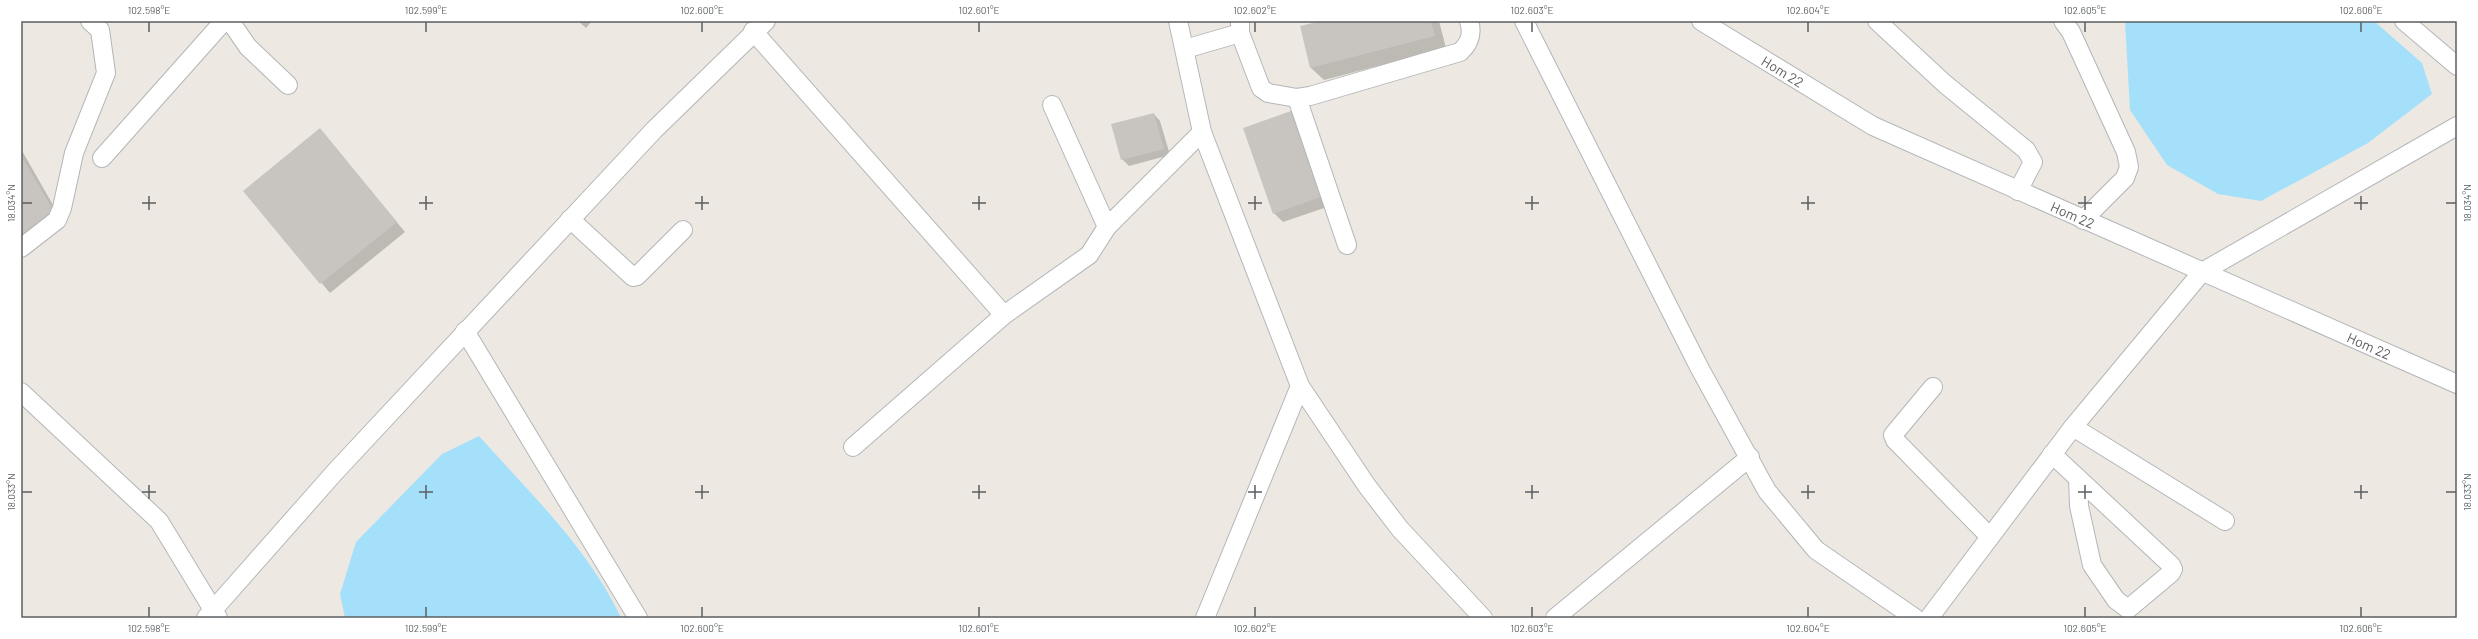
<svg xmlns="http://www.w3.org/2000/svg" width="2478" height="639" font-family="Barlow,sans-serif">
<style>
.water{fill:#a5e0fa}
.shadow{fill:#0003}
.building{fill:#c8c4bf}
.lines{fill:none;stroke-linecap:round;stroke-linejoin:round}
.minor-casing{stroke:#b3b6b9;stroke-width:20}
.minor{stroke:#fff;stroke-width:18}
.ticks{fill:none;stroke:#5b5f62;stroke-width:1.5}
.labels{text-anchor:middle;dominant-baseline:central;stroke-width:3.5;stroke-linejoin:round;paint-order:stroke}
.street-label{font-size:14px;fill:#5b5f62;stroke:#fff}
.neatline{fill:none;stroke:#5b5f62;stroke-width:1.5}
.ticks-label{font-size:10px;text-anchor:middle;fill:#5b5f62}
</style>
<rect width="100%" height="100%" fill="#ede9e2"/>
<path class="water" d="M2125,21H2374L2422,63L2432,94L2368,143L2261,201L2218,194L2167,165L2130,110Z
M479,436C529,492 590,550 621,618H345L340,594L356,542L442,454Z"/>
<path class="shadow" d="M578,21H592L586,28Z
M1325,21H1439L1446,48L1324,80L1311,68Z
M1291,112L1300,121L1330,206L1283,222L1274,213Z
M1154,114L1160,121L1170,155L1129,166L1122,159Z
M320,130L405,232L330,293L245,191Z
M21,149L65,226L21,251Z"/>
<path class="building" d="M1321,21H1431L1435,36L1310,68L1300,26Z
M1291,111L1321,197L1273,214L1243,128Z
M1154,113L1164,149L1121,160L1111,124Z
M320,128L397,222L320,284L243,191Z
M21,155L57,217L21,237Z"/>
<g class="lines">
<g class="minor-casing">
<g id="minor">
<path d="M230,21L248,47L288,85"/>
<path d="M1178,21L1202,132L1300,386L1367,486L1400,529L1483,618"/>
<path d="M1524,21L1699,367L1767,491L1816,550L1915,618"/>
<path id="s1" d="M1701,21L1873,126L2457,384"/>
<path d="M1877,21L1945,84L2026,150L2033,162L2018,191"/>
<path d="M2063,21L2071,32L2126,152L2129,167L2125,178L2083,220"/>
<path d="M2404,21L2457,66"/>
<path d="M753,31L1004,315"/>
<path d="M1240,33L1261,88L1268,93L1297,98L1310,96L1460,52C1470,43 1473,34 1469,21"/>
<path d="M1185,49L1240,33V21"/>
<path d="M1297,98L1347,245"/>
<path d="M1052,105L1107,227"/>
<path d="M102,158L224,21"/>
<path d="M570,219L633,277L637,276L683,230"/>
<path d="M21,248L57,220L62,208L74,153L106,73L100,30L90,21"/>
<path d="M465,331L638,618"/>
<path d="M1933,387L1893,435L1895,440L1990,537"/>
<path d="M21,392L159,521L218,618"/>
<path d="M2073,427L2225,521"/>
<path d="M853,447L1004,315L1089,255L1107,227L1202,132"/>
<path d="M2052,454L2171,565L2173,569L2171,573L2128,609L2116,600L2092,565L2079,506L2078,478"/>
<path d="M206,618L335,472L654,130L766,21"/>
<path d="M1205,618L1300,386"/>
<path d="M1555,618L1750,457"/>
<path d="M1929,618L2073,427L2202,272L2457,126"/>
</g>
</g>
<use href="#minor" class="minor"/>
</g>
<path class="ticks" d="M149,22V32M426,22V32M702,22V32M979,22V32M1255,22V32M1532,22V32M1808,22V32M2085,22V32M2361,22V32M149,196V210M426,196V210M702,196V210M979,196V210M1255,196V210M1532,196V210M1808,196V210M2085,196V210M2361,196V210M22,203H32M142,203H156M419,203H433M695,203H709M972,203H986M1248,203H1262M1525,203H1539M1801,203H1815M2078,203H2092M2354,203H2368M2446,203H2456M149,485V499M426,485V499M702,485V499M979,485V499M1255,485V499M1532,485V499M1808,485V499M2085,485V499M2361,485V499M22,492H32M142,492H156M419,492H433M695,492H709M972,492H986M1248,492H1262M1525,492H1539M1801,492H1815M2078,492H2092M2354,492H2368M2446,492H2456M149,607V617M426,607V617M702,607V617M979,607V617M1255,607V617M1532,607V617M1808,607V617M2085,607V617M2361,607V617"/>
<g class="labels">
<g class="street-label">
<text stroke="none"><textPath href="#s1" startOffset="96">Hom 22</textPath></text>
<text stroke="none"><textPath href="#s1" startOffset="420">Hom 22</textPath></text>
<text stroke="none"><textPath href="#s1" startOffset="744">Hom 22</textPath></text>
</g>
</g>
<rect width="2478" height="639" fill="none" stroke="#ffffff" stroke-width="44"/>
<rect x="22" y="22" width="2434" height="595" class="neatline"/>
<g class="ticks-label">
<text x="149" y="14">102.598°E</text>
<text x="426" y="14">102.599°E</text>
<text x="702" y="14">102.600°E</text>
<text x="979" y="14">102.601°E</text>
<text x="1255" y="14">102.602°E</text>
<text x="1532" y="14">102.603°E</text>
<text x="1808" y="14">102.604°E</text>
<text x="2085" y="14">102.605°E</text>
<text x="2361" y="14">102.606°E</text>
<text transform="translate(11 203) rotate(-90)" y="4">18.034°N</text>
<text transform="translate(2467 203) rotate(-90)" y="4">18.034°N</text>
<text transform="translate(11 492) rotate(-90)" y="4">18.033°N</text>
<text transform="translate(2467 492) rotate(-90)" y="4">18.033°N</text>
<text x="149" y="632">102.598°E</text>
<text x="426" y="632">102.599°E</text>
<text x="702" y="632">102.600°E</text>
<text x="979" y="632">102.601°E</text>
<text x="1255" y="632">102.602°E</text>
<text x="1532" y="632">102.603°E</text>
<text x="1808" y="632">102.604°E</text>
<text x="2085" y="632">102.605°E</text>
<text x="2361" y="632">102.606°E</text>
</g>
</svg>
